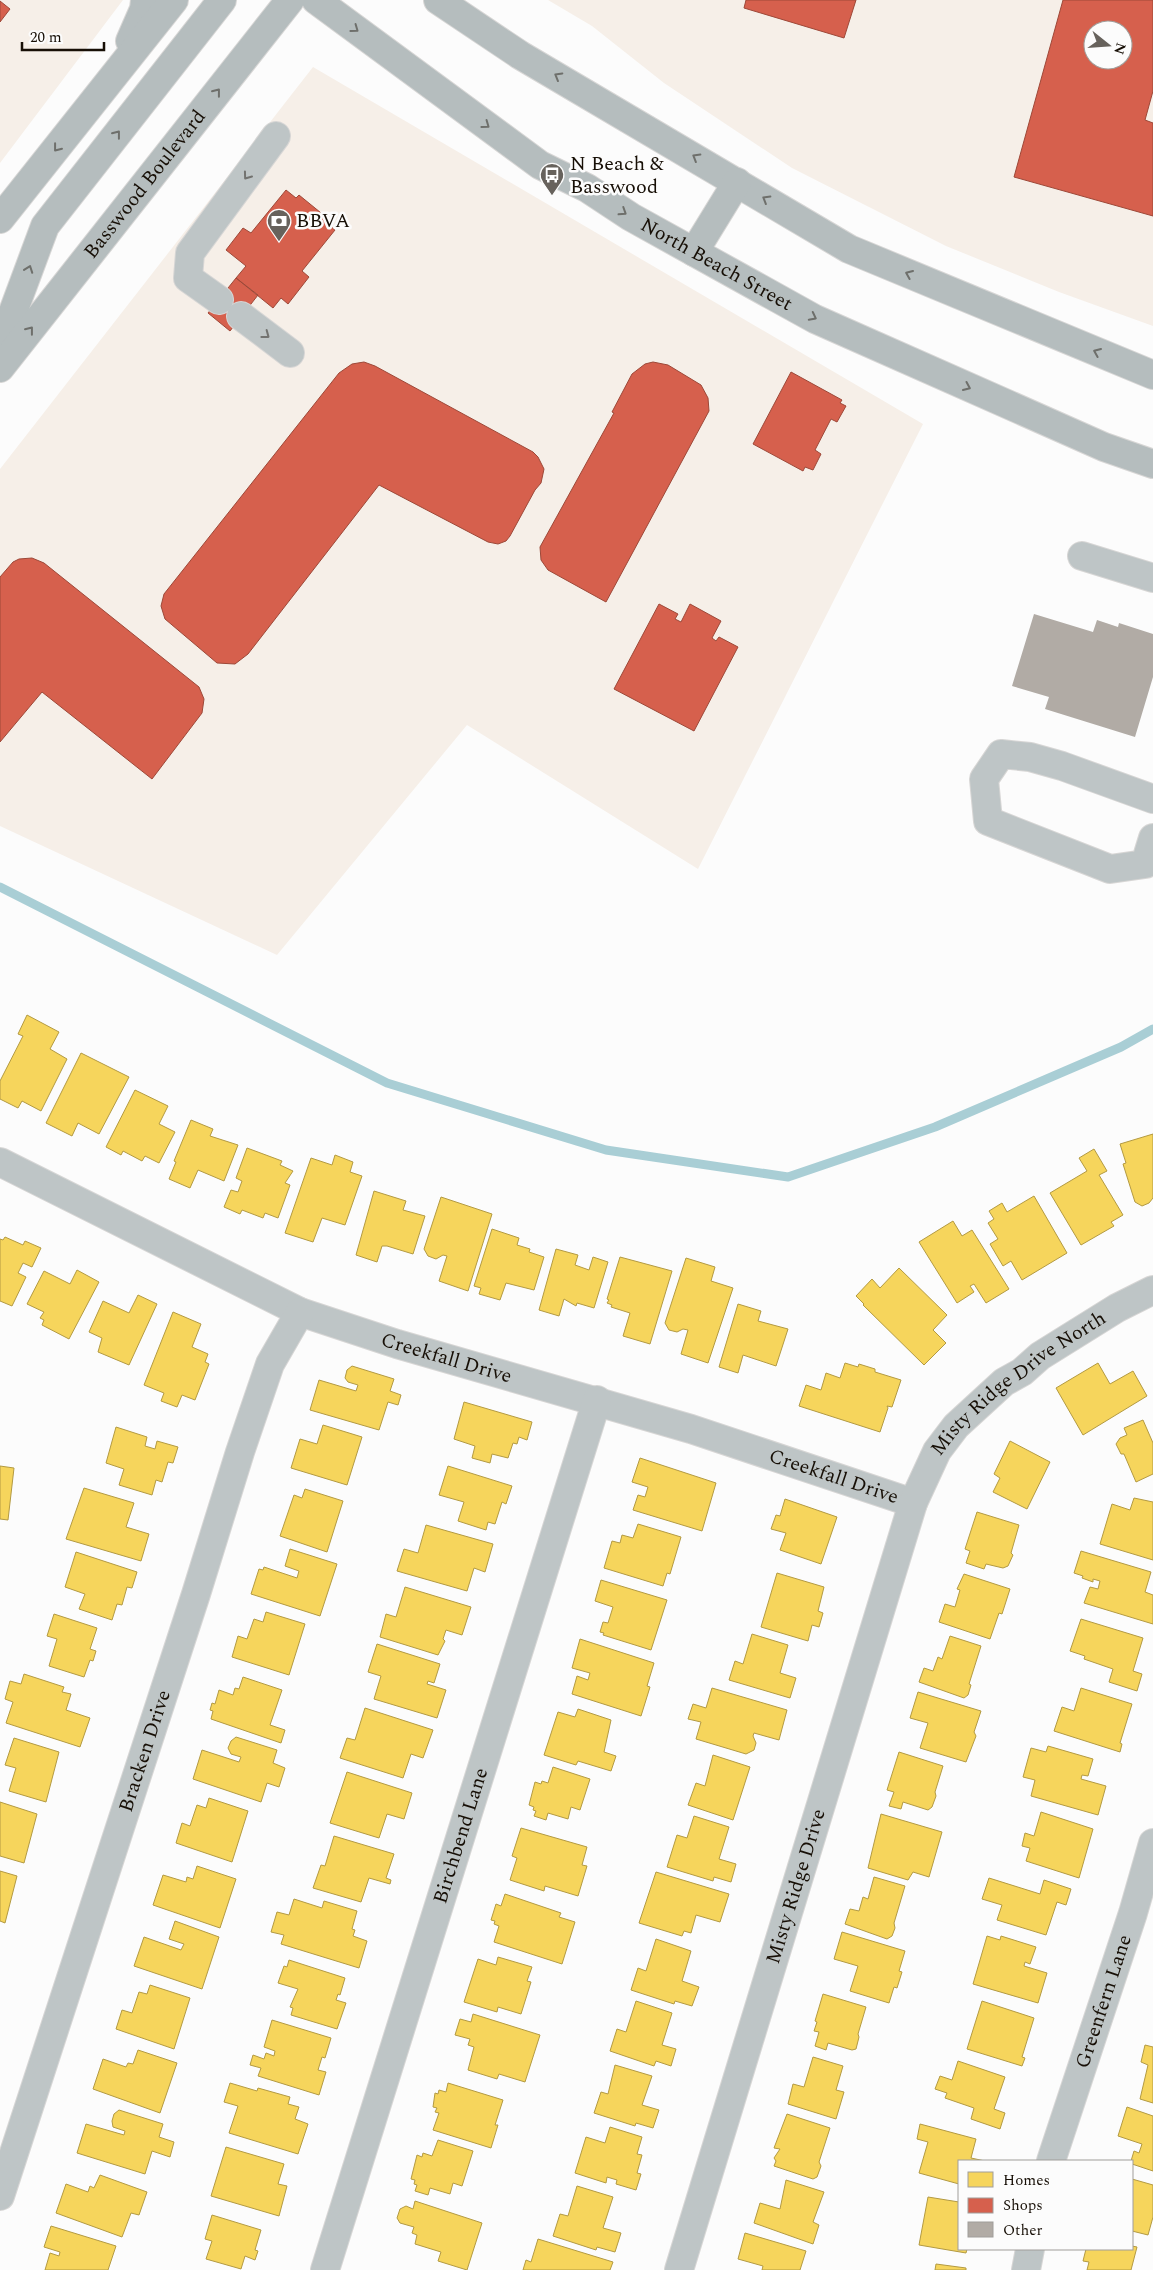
<svg xmlns="http://www.w3.org/2000/svg" width="1153" height="2270" font-family="Spectral,serif">
<style>
.built{fill:#f6efe8;fill-rule:evenodd}
.homes{fill:#f6d55c;stroke:#b39a42}
.shops{fill:#d6604d;stroke:#9d4838;fill-rule:evenodd}
.lines{fill:none;stroke-linecap:round;stroke-linejoin:round}
.stream{stroke:#a9ced5;stroke-width:9}
.building{fill:#b1aba5}
.minor-casing{stroke:#d7d6d5;stroke-width:30}
.major-casing{stroke:#d7d6d5;stroke-width:30}
.minor{stroke:#bec5c6;stroke-width:28}
.major{stroke:#b5bdbe;stroke-width:28}
.oneway{stroke:#6e6f6b}
.oneway2{stroke:#737370}
.labels{text-anchor:middle;dominant-baseline:central;stroke-width:5;stroke-linejoin:round;paint-order:stroke}
.poi-label{font-size:20px;fill:#170f06;stroke:#fcfcfc;text-anchor:start}
.street-label{font-size:20px;fill:#170f06;stroke:#fcfcfc}
</style>
<rect width="100%" height="100%" fill="#fcfcfc"/>
<path class="built" d="M0,0H123L0,163Z
M548,0H1153V326L1059,292L946,246L792,168L664,83L592,26ZM1093,30H1123V60H1093Z
M313,67L923,424L698,869L467,725L277,955L0,826V469Z"/>
<path class="homes" d="M27,1015L59,1032L50,1049L67,1059L41,1111L22,1101L18,1108L0,1099V1081L23,1036L18,1034Z
M81,1053L129,1077L99,1134L78,1123L72,1136L46,1123Z
M135,1090L168,1106L159,1124L175,1132L159,1163L145,1156L142,1161L123,1151L121,1155L106,1147Z
M191,1120L213,1129L210,1136L238,1145L224,1181L198,1170L190,1188L169,1179L176,1162L174,1161Z
M1153,1134V1198L1149,1203L1142,1206L1135,1202L1123,1164L1126,1163L1120,1144Z
M247,1148L282,1161L280,1165L293,1171L285,1183L290,1185L278,1218L265,1213L263,1218L242,1210L240,1214L224,1207L231,1190L238,1192L242,1181L236,1178Z
M1094,1149L1107,1171L1099,1175L1123,1215L1111,1222L1114,1226L1081,1245L1050,1193L1087,1171L1079,1158Z
M335,1155L353,1162L350,1172L362,1176L345,1225L322,1218L313,1242L285,1233L311,1158L332,1165Z
M374,1191L406,1201L403,1210L425,1216L413,1254L387,1246H382L377,1262L356,1255Z
M1034,1196L1067,1253L1022,1280L1011,1261L1003,1266L990,1244L998,1239L988,1223L994,1219L989,1211L1002,1203L1007,1212Z
M441,1197L492,1214L468,1291L439,1281L447,1256L443,1255L436,1259L428,1256L424,1249Z
M953,1221L962,1236L972,1230L1009,1289L986,1303L974,1284L970,1286L974,1292L957,1303L919,1242Z
M492,1229L519,1238L517,1245L530,1249L529,1252L544,1257L534,1290L506,1283L500,1300L479,1294L481,1288L474,1286Z
M5,1237L23,1245L25,1241L41,1248L32,1267L23,1263L18,1273L26,1277L12,1306L0,1301V1239L3,1240Z
M556,1249L578,1255L575,1265L589,1270L593,1257L608,1262L594,1308L577,1303L576,1306L564,1299L559,1316L539,1310Z
M620,1257L672,1271L650,1344L623,1336L630,1313L611,1307L612,1305L607,1303L609,1300L607,1299Z
M686,1258L715,1267L711,1281L733,1288L708,1363L681,1354L688,1330L683,1329L677,1332L669,1330L665,1323Z
M899,1268L947,1315L933,1330L946,1343L924,1365L863,1305L864,1304L856,1296L872,1279L880,1288Z
M77,1270L99,1282L69,1339L42,1325L44,1320L40,1318L44,1312L27,1304L44,1271L70,1284Z
M138,1295L157,1304L129,1365L98,1352L102,1338L89,1332L103,1301L129,1313Z
M738,1304L761,1311L758,1321L788,1329L776,1366L743,1355L738,1373L719,1367Z
M173,1312L201,1324L192,1347L208,1354L205,1362L209,1364L195,1400L182,1395L177,1407L161,1401L164,1393L144,1385Z
M845,1363L858,1367L859,1364L875,1369V1372L901,1380L892,1407L887,1406L888,1408L880,1432L799,1406L806,1385L821,1390L826,1373L840,1378Z
M1098,1363L1110,1384L1133,1371L1147,1396L1083,1435L1056,1388Z
M352,1366L394,1379L390,1391L401,1395L398,1405L388,1402L379,1430L310,1410L319,1380L356,1391L358,1385L348,1382L345,1378L347,1370Z
M464,1402L532,1422L527,1440L519,1437L517,1444L513,1443L508,1458L492,1454L490,1463L472,1458L475,1446L454,1439Z
M1143,1420L1153,1443V1474L1136,1482L1124,1454H1121L1116,1444L1120,1438L1127,1435L1124,1428Z
M323,1425L362,1437L347,1485L291,1468L300,1439L317,1444Z
M116,1427L147,1437L145,1446L155,1449L157,1441L178,1447L173,1463L168,1462L162,1482L156,1480L152,1495L119,1485L124,1469L106,1463Z
M1010,1441L1050,1462L1027,1509L993,1492L1000,1478L994,1474Z
M640,1458L716,1483L702,1531L633,1510L638,1495L645,1497L648,1487L632,1482Z
M0,1466L14,1468L8,1520L0,1519Z
M448,1466L512,1486L506,1504L502,1502L495,1524L488,1522L486,1530L458,1521L464,1502L439,1495Z
M84,1488L134,1503L126,1527L149,1534L141,1561L66,1539Z
M305,1489L343,1501L327,1552L280,1536L294,1495L302,1498Z
M1134,1498L1153,1502V1560L1100,1544L1112,1504L1130,1510Z
M785,1499L837,1517L821,1564L780,1550L786,1533L771,1529L776,1515L780,1516Z
M977,1512L1019,1525L1011,1553L1013,1555L1008,1566L1003,1568L986,1564L984,1569L966,1563L970,1551L965,1549Z
M638,1524L681,1537L670,1574L667,1573L663,1586L604,1568L612,1541L620,1543L622,1535L633,1538Z
M426,1525L493,1544L485,1572L474,1568L467,1591L397,1571L404,1549L418,1553Z
M290,1549L337,1564L320,1616L251,1594L259,1569L263,1570L264,1567L297,1578L299,1571L285,1566Z
M1081,1551L1151,1572L1145,1592L1153,1595V1624L1084,1603L1090,1587L1098,1589L1100,1581L1093,1579V1582L1082,1578L1083,1576L1074,1573Z
M76,1552L137,1572L132,1588L127,1587L122,1605L117,1604L112,1620L79,1609L85,1594L65,1587Z
M777,1573L824,1587L818,1611L823,1613L819,1627L812,1625L808,1641L761,1627Z
M964,1574L1010,1589L1002,1614L999,1613L990,1639L939,1622L945,1604L955,1607L960,1590L957,1589Z
M601,1580L667,1600L651,1650L603,1635L604,1633L600,1632L603,1622L608,1623L613,1607L595,1601Z
M405,1587L471,1607L462,1635L446,1630L443,1639L445,1641L438,1655L380,1637L386,1614L396,1617Z
M266,1612L305,1624L289,1675L232,1657L238,1636L247,1639L254,1619L263,1622Z
M54,1614L97,1628L90,1649L96,1651L93,1661L90,1660L84,1677L49,1666L57,1639L47,1636Z
M1081,1619L1143,1638L1133,1671L1142,1674L1137,1691L1109,1682L1113,1669L1084,1659L1085,1656L1070,1651Z
M752,1634L788,1645L780,1673L796,1678L790,1698L729,1680L735,1661L743,1664Z
M950,1636L981,1646L969,1684L971,1685L968,1695L964,1698L919,1682L924,1668L933,1671L938,1657L942,1659Z
M580,1639L654,1663L647,1686L650,1687L641,1716L572,1694L577,1676L588,1680L590,1673L572,1668Z
M377,1644L440,1664L434,1683L428,1681L427,1684L446,1690L437,1718L374,1699L381,1676L368,1672Z
M24,1674L64,1687L62,1692L71,1694L66,1710L90,1718L80,1747L6,1723L13,1702L5,1699L10,1681L21,1684Z
M243,1677L282,1690L270,1725L285,1730L281,1743L211,1719L213,1711L210,1710L212,1703L215,1704L219,1690L233,1695L235,1688L239,1689Z
M712,1688L787,1710L779,1740L754,1733L753,1736L756,1743L754,1750L746,1754L696,1739L701,1722L688,1719L693,1704L706,1708Z
M1081,1688L1132,1704L1120,1743L1122,1744L1120,1752L1054,1731L1062,1707L1074,1711Z
M918,1692L981,1711L974,1732L976,1736L966,1762L920,1748L928,1723L910,1718Z
M365,1708L433,1730L423,1758L411,1754L403,1778L340,1758L347,1738L355,1740Z
M578,1709L611,1720L604,1752L616,1756L611,1771L578,1761L576,1765L544,1755L558,1712L575,1717Z
M236,1737L277,1750L273,1763L285,1768L279,1787L267,1783L261,1802L193,1779L202,1750L239,1762L241,1757L231,1754L228,1748L231,1741Z
M14,1738L59,1752L46,1802L9,1791L16,1768L5,1765Z
M1048,1746L1093,1759L1088,1776L1082,1775L1081,1779L1106,1786L1098,1815L1031,1796L1035,1780L1023,1777L1031,1748L1046,1752Z
M899,1752L943,1766L935,1792L936,1796L932,1807L928,1810L903,1802L901,1809L889,1806L894,1792L887,1790Z
M713,1755L750,1767L733,1820L688,1805L696,1783L705,1786Z
M553,1767L590,1779L580,1810L571,1807L568,1819L548,1813L546,1820L534,1816L536,1811L533,1810L534,1807L529,1805L535,1782L541,1784L542,1781L548,1783Z
M347,1772L412,1793L404,1819L387,1814L379,1838L330,1823Z
M209,1798L248,1811L232,1862L176,1843L182,1823L190,1826L197,1805L206,1808Z
M0,1802L37,1814L24,1863L0,1856Z
M1041,1812L1093,1829L1079,1878L1026,1861L1030,1848L1022,1846L1025,1833L1034,1836Z
M881,1814L942,1832L929,1877L913,1872L908,1880L868,1868Z
M694,1816L729,1827L719,1859L736,1864L731,1882L714,1877L713,1881L667,1867L677,1835L687,1838Z
M521,1828L587,1847L582,1865L587,1866L578,1896L545,1886L544,1891L510,1880L517,1858L512,1856Z
M334,1836L394,1854L386,1878L391,1880L390,1884L369,1878L361,1902L313,1888L321,1865L325,1866Z
M197,1866L236,1879L220,1928L153,1905L163,1875L186,1882L187,1877L193,1879Z
M0,1871L17,1876L5,1923L0,1921Z
M656,1872L729,1894L720,1922L696,1915L691,1933L684,1931L682,1936L639,1923Z
M874,1877L905,1886L894,1923L895,1928L892,1936L887,1939L845,1924L850,1909L859,1911L863,1897L868,1899Z
M989,1878L1040,1894L1044,1880L1071,1889L1066,1905L1057,1902L1046,1935L997,1920L1002,1905L982,1899Z
M505,1894L561,1913L559,1917L575,1922L562,1964L494,1942L499,1926L494,1924L495,1921L491,1920L496,1904L501,1906Z
M294,1899L322,1908L324,1901L357,1911L352,1929L355,1930L353,1936L367,1941L359,1968L281,1944L284,1935L271,1932L277,1912L289,1915Z
M175,1921L219,1937L202,1989L134,1966L144,1937L181,1950L184,1944L169,1939Z
M842,1932L905,1951L899,1971L902,1972L897,1988L894,1987L889,2003L850,1991L858,1966L834,1959Z
M987,1936L1000,1940L1001,1936L1036,1947L1030,1964L1025,1962L1024,1966L1047,1973L1038,2003L973,1984Z
M656,1939L691,1951L682,1981L699,1987L692,2006L675,2001L674,2004L631,1990L638,1968L646,1971Z
M498,1957L532,1967L527,1981L531,1982L521,2014L498,2007L497,2012L464,2002L478,1959L496,1965Z
M289,1960L345,1978L340,1995L338,1994L336,2000L346,2003L337,2029L291,2015L293,2008L290,2007L298,1989L278,1983L284,1966L287,1967Z
M150,1985L190,1998L174,2049L116,2029L122,2010L132,2013L139,1992L147,1994Z
M823,1994L866,2007L858,2034L859,2037L856,2049L852,2050L828,2043L826,2050L815,2046L819,2032L814,2031L817,2022L815,2021Z
M636,2001L672,2013L662,2045L676,2049L671,2066L656,2061L654,2066L610,2051L617,2029L626,2032Z
M982,2001L1034,2018L1022,2057L1025,2058L1022,2066L967,2049Z
M473,2014L540,2035L525,2082L499,2074L497,2079L468,2070L474,2047L468,2045L470,2039L455,2035L460,2019L471,2022Z
M272,2020L331,2038L325,2058L322,2057L318,2070L326,2072L319,2095L258,2076L261,2068L250,2065L253,2055L264,2059L266,2053L274,2056L275,2051L264,2047Z
M1145,2045L1153,2047V2103L1140,2099L1148,2065L1141,2062Z
M138,2050L177,2063L160,2113L93,2089L103,2059L126,2067L128,2063L133,2064Z
M813,2057L843,2066L836,2090L844,2092L836,2119L788,2104L793,2084L804,2087Z
M958,2061L1005,2077L994,2109L1005,2113L1000,2129L971,2119L974,2108L945,2098L947,2093L935,2089L940,2076L952,2080Z
M615,2065L652,2076L642,2105L659,2110L653,2128L636,2123L635,2126L594,2113L601,2092L608,2094Z
M230,2083L257,2091L258,2088L290,2097L288,2104L299,2107L295,2119L308,2124L298,2154L229,2133L238,2106L224,2102Z
M448,2083L503,2100L495,2125H498L491,2148L433,2130L439,2113L435,2112L437,2108L433,2107L435,2093L438,2094L439,2090L446,2092Z
M1127,2107L1153,2116V2171L1132,2164L1131,2161L1134,2151L1139,2153L1142,2144L1118,2136Z
M119,2110L163,2124L159,2137L174,2142L170,2157L152,2151L145,2174L77,2153L86,2124L124,2135L125,2131L113,2127L112,2121L114,2114Z
M787,2114L830,2128L819,2162L821,2166L817,2177L813,2179L774,2166L776,2161L774,2158L780,2149L774,2148Z
M920,2124L976,2139L971,2158L985,2161H959V2184L919,2173L928,2142L917,2139Z
M610,2127L642,2137L637,2154L642,2155L637,2173L641,2174L636,2190L616,2184L617,2180L607,2177L606,2183L575,2173L586,2137L605,2143Z
M438,2140L473,2151L462,2186L453,2183L450,2194L430,2188L428,2195L415,2191L417,2185L414,2184L415,2180L411,2179L417,2155L422,2157L423,2153L432,2156Z
M226,2147L284,2164L278,2184L287,2186L279,2216L211,2196Z
M100,2175L147,2192L139,2215L131,2213L122,2237L56,2213L66,2184L88,2192L90,2186L94,2188Z
M1132,2179L1153,2185V2217L1148,2235L1132,2231Z
M786,2180L824,2192L813,2222L819,2225L813,2244L754,2223L760,2203L780,2209Z
M577,2186L613,2197L603,2228L621,2233L615,2252L597,2247L596,2250L553,2236L560,2214L568,2216Z
M928,2197L959,2202V2249H967L966,2253L919,2245Z
M415,2201L482,2223L467,2270L438,2261L441,2252L415,2244L417,2235L412,2233L414,2227L400,2223L397,2218L400,2209L406,2206L413,2209Z
M212,2215L261,2230L255,2250L258,2251L255,2260L245,2256L241,2269L206,2259L212,2241L205,2239Z
M51,2226L116,2246L108,2270H45L50,2253L59,2256L60,2252L44,2247Z
M745,2233L806,2251L800,2270H762L763,2266L738,2259Z
M538,2239L613,2262L610,2270H523L526,2260L531,2262Z
M1132,2246L1137,2247L1131,2270H1087L1089,2262L1083,2261L1086,2249H1132Z
M936,2264L966,2268V2270H935Z"/>
<path class="shops" d="M746,0H856L844,38L744,8Z
M1063,0H1153V91L1145,120L1153,123V216L1014,177ZM1093,30H1123V60H1093Z
M0,1L10,9L0,22Z
M286,190L296,198L299,195L326,217L324,221L335,230L302,271L309,277L288,304L281,298L273,308L236,278L246,266L226,250L243,228L251,233Z
M236,278L258,295L230,331L208,313Z
M364,362L375,366L533,452L538,457L544,469L541,483L535,490L510,536L506,541L498,544L488,542L379,485L248,654L235,664L217,663L165,619L161,606L164,594L339,373L352,364Z
M653,362L668,365L701,385L708,398L709,411L606,602L548,570L541,560L540,547L614,413L612,412L632,374L645,364Z
M791,372L842,400L840,403L846,406L837,422L831,419L815,450L821,454L813,470L805,467L803,471L753,444Z
M32,558L44,563L199,687L204,699L202,713L152,779L42,692L0,742V577L13,562L19,559Z
M659,604L678,614L675,619L681,622L690,604L721,621L712,638L716,641L719,637L738,647L694,731L614,689Z"/>
<g class="lines">
<path class="stream" d="M0,887L387,1083L606,1150L788,1177L935,1127L1121,1047L1153,1029"/>
</g>
<path class="building" d="M1034,614L1093,632L1097,620L1118,627L1119,623L1153,634V677L1135,737L1045,709L1049,697L1012,686Z"/>
<g class="lines">
<g class="minor-casing">
<g id="minor">
<path d="M219,300L188,278L190,253L276,136"/>
<path d="M241,316L290,353"/>
<path d="M1082,556L1153,578"/>
<path d="M1153,799L1062,766L1030,757L1001,754L984,779L988,821L1110,869L1145,864L1153,838"/>
<path id="s1" d="M0,1162L300,1312L397,1344L691,1429L913,1503"/>
<path id="s2" d="M1051,2161L1133,1913L1153,1843"/>
<path id="s3" d="M0,2196L196,1594L240,1452L270,1364L300,1312"/>
<path id="s4" d="M325,2270L597,1400"/>
<path id="s5" d="M679,2270L913,1503L937,1451L956,1426L1004,1382L1022,1372L1040,1356L1117,1308L1153,1290"/>
<path d="M1026,2270L1030,2249"/>
</g>
</g>
<g class="major-casing">
<g id="major">
<path id="s6" d="M316,0L540,165L587,188L631,217L815,319L1104,447L1153,464"/>
<path d="M438,0L520,55L849,249L1153,375"/>
<path d="M130,41L144,9L145,0"/>
<path d="M0,219L174,0"/>
<path d="M694,252L737,182"/>
<path d="M0,347L45,226L222,0"/>
<path id="s7" d="M0,368L290,0"/>
</g>
</g>
<use href="#minor" class="minor"/>
<use href="#major" class="major"/>
</g>
<defs><path id="oneway-chevron" d="M-2-3.5L2.5 0L-2 3.5" fill="none" stroke-width="1.6" stroke-linecap="round" stroke-linejoin="round" transform="scale(1.25)"/></defs>
<g class="oneway">
<use href="#oneway-chevron" transform="translate(355 29) rotate(36)"/>
<use href="#oneway-chevron" transform="translate(558 76) rotate(-150)"/>
<use href="#oneway-chevron" transform="translate(217 92) rotate(-52)"/>
<use href="#oneway-chevron" transform="translate(486 125) rotate(36)"/>
<use href="#oneway-chevron" transform="translate(117 134) rotate(-52)"/>
<use href="#oneway-chevron" transform="translate(57 148) rotate(128)"/>
<use href="#oneway-chevron" transform="translate(696 157) rotate(-149)"/>
<use href="#oneway-chevron" transform="translate(766 199) rotate(-149)"/>
<use href="#oneway-chevron" transform="translate(623 212) rotate(33)"/>
<use href="#oneway-chevron" transform="translate(29 269) rotate(-70)"/>
<use href="#oneway-chevron" transform="translate(909 274) rotate(-157)"/>
<use href="#oneway-chevron" transform="translate(813 317) rotate(27)"/>
<use href="#oneway-chevron" transform="translate(30 330) rotate(-52)"/>
<use href="#oneway-chevron" transform="translate(1097 352) rotate(-157)"/>
<use href="#oneway-chevron" transform="translate(967 387) rotate(24)"/>
</g>
<g class="oneway2">
<use href="#oneway-chevron" transform="translate(247 176) rotate(126)"/>
<use href="#oneway-chevron" transform="translate(266 335) rotate(37)"/>
</g>
<defs>
<g id="bus-pin" transform="scale(1.25)"><path d="M0 17L-7.5 6A9.5 9.5 0 1 1 7.5 6Z" fill="#67625c" stroke="#fcfcfc"/><path d="M-5-6H5V4H4V6H2V4H-2V6H-4V4H-5ZM-3.5-4V0h7V-4ZM-3.5 1.2v1.5H-2V1.2ZM2 1.2v1.5H3.5V1.2Z" fill="#fff"/></g>
<g id="bank-pin" transform="scale(1.25)"><path d="M0 17L-7.5 6A9.5 9.5 0 1 1 7.5 6Z" fill="#67625c" stroke="#fcfcfc"/><path d="M-6-4H6V4H-6ZM0-2.3a2.3 2.3 0 1 0 0 4.6a2.3 2.3 0 1 0 0-4.6Z" fill="#fff"/></g>
</defs>
<g fill-rule="evenodd">
<use href="#bus-pin" x="552" y="175"/>
<use href="#bank-pin" x="279" y="221"/>
</g>
<g class="labels">
<g class="poi-label">
<text x="570" y="164">N Beach &amp;<tspan x="570" dy="23">Basswood</tspan></text>
<text x="296" y="221">BBVA</text>
</g>
<g class="street-label">
<text stroke="none"><textPath href="#s7" startOffset="234">Basswood Boulevard</textPath></text>
<text stroke="none"><textPath href="#s6" startOffset="481">North Beach Street</textPath></text>
<text stroke="none"><textPath href="#s1" startOffset="489">Creekfall Drive</textPath></text>
<text stroke="none"><textPath href="#s5" startOffset="966">Misty Ridge Drive North</textPath></text>
<text stroke="none"><textPath href="#s1" startOffset="894">Creekfall Drive</textPath></text>
<text stroke="none"><textPath href="#s3" startOffset="468">Bracken Drive</textPath></text>
<text stroke="none"><textPath href="#s4" startOffset="455">Birchbend Lane</textPath></text>
<text stroke="none"><textPath href="#s5" startOffset="401">Misty Ridge Drive</textPath></text>
<text stroke="none"><textPath href="#s2" startOffset="168">Greenfern Lane</textPath></text>
</g>
</g>
<rect x="958" y="2160" width="175" height="90" fill="#fcfcfc" stroke="#a09d9a"/>
<rect x="968" y="2172" width="25" height="15" fill="#f6d55c" stroke="#a09d9a"/>
<text x="1003" y="2185" font-size="15" fill="#170f06">Homes</text>
<rect x="968" y="2198" width="25" height="15" fill="#d6604d" stroke="#a09d9a"/>
<text x="1003" y="2210" font-size="15" fill="#170f06">Shops</text>
<rect x="968" y="2222" width="25" height="15" fill="#b1aba5" stroke="#a09d9a"/>
<text x="1003" y="2235" font-size="15" fill="#170f06">Other</text>
<g transform="translate(1108 45) rotate(107)"><circle r="24" fill="#fcfcfc" stroke="#a09d9a"/>
<path d="M0-4L9 19L0 12L-9 19Z" fill="#67625c"/>
<text y="-8" font-size="14" font-weight="bold" text-anchor="middle" fill="#170f06">N</text>
</g>
<path d="M22 42v8h82v-8" fill="none" stroke="#170f06" stroke-width="2.5"/>
<text x="30" y="42" font-size="15" fill="#170f06" stroke="#fcfcfc" stroke-width="4" paint-order="stroke">20 m</text>
</svg>
